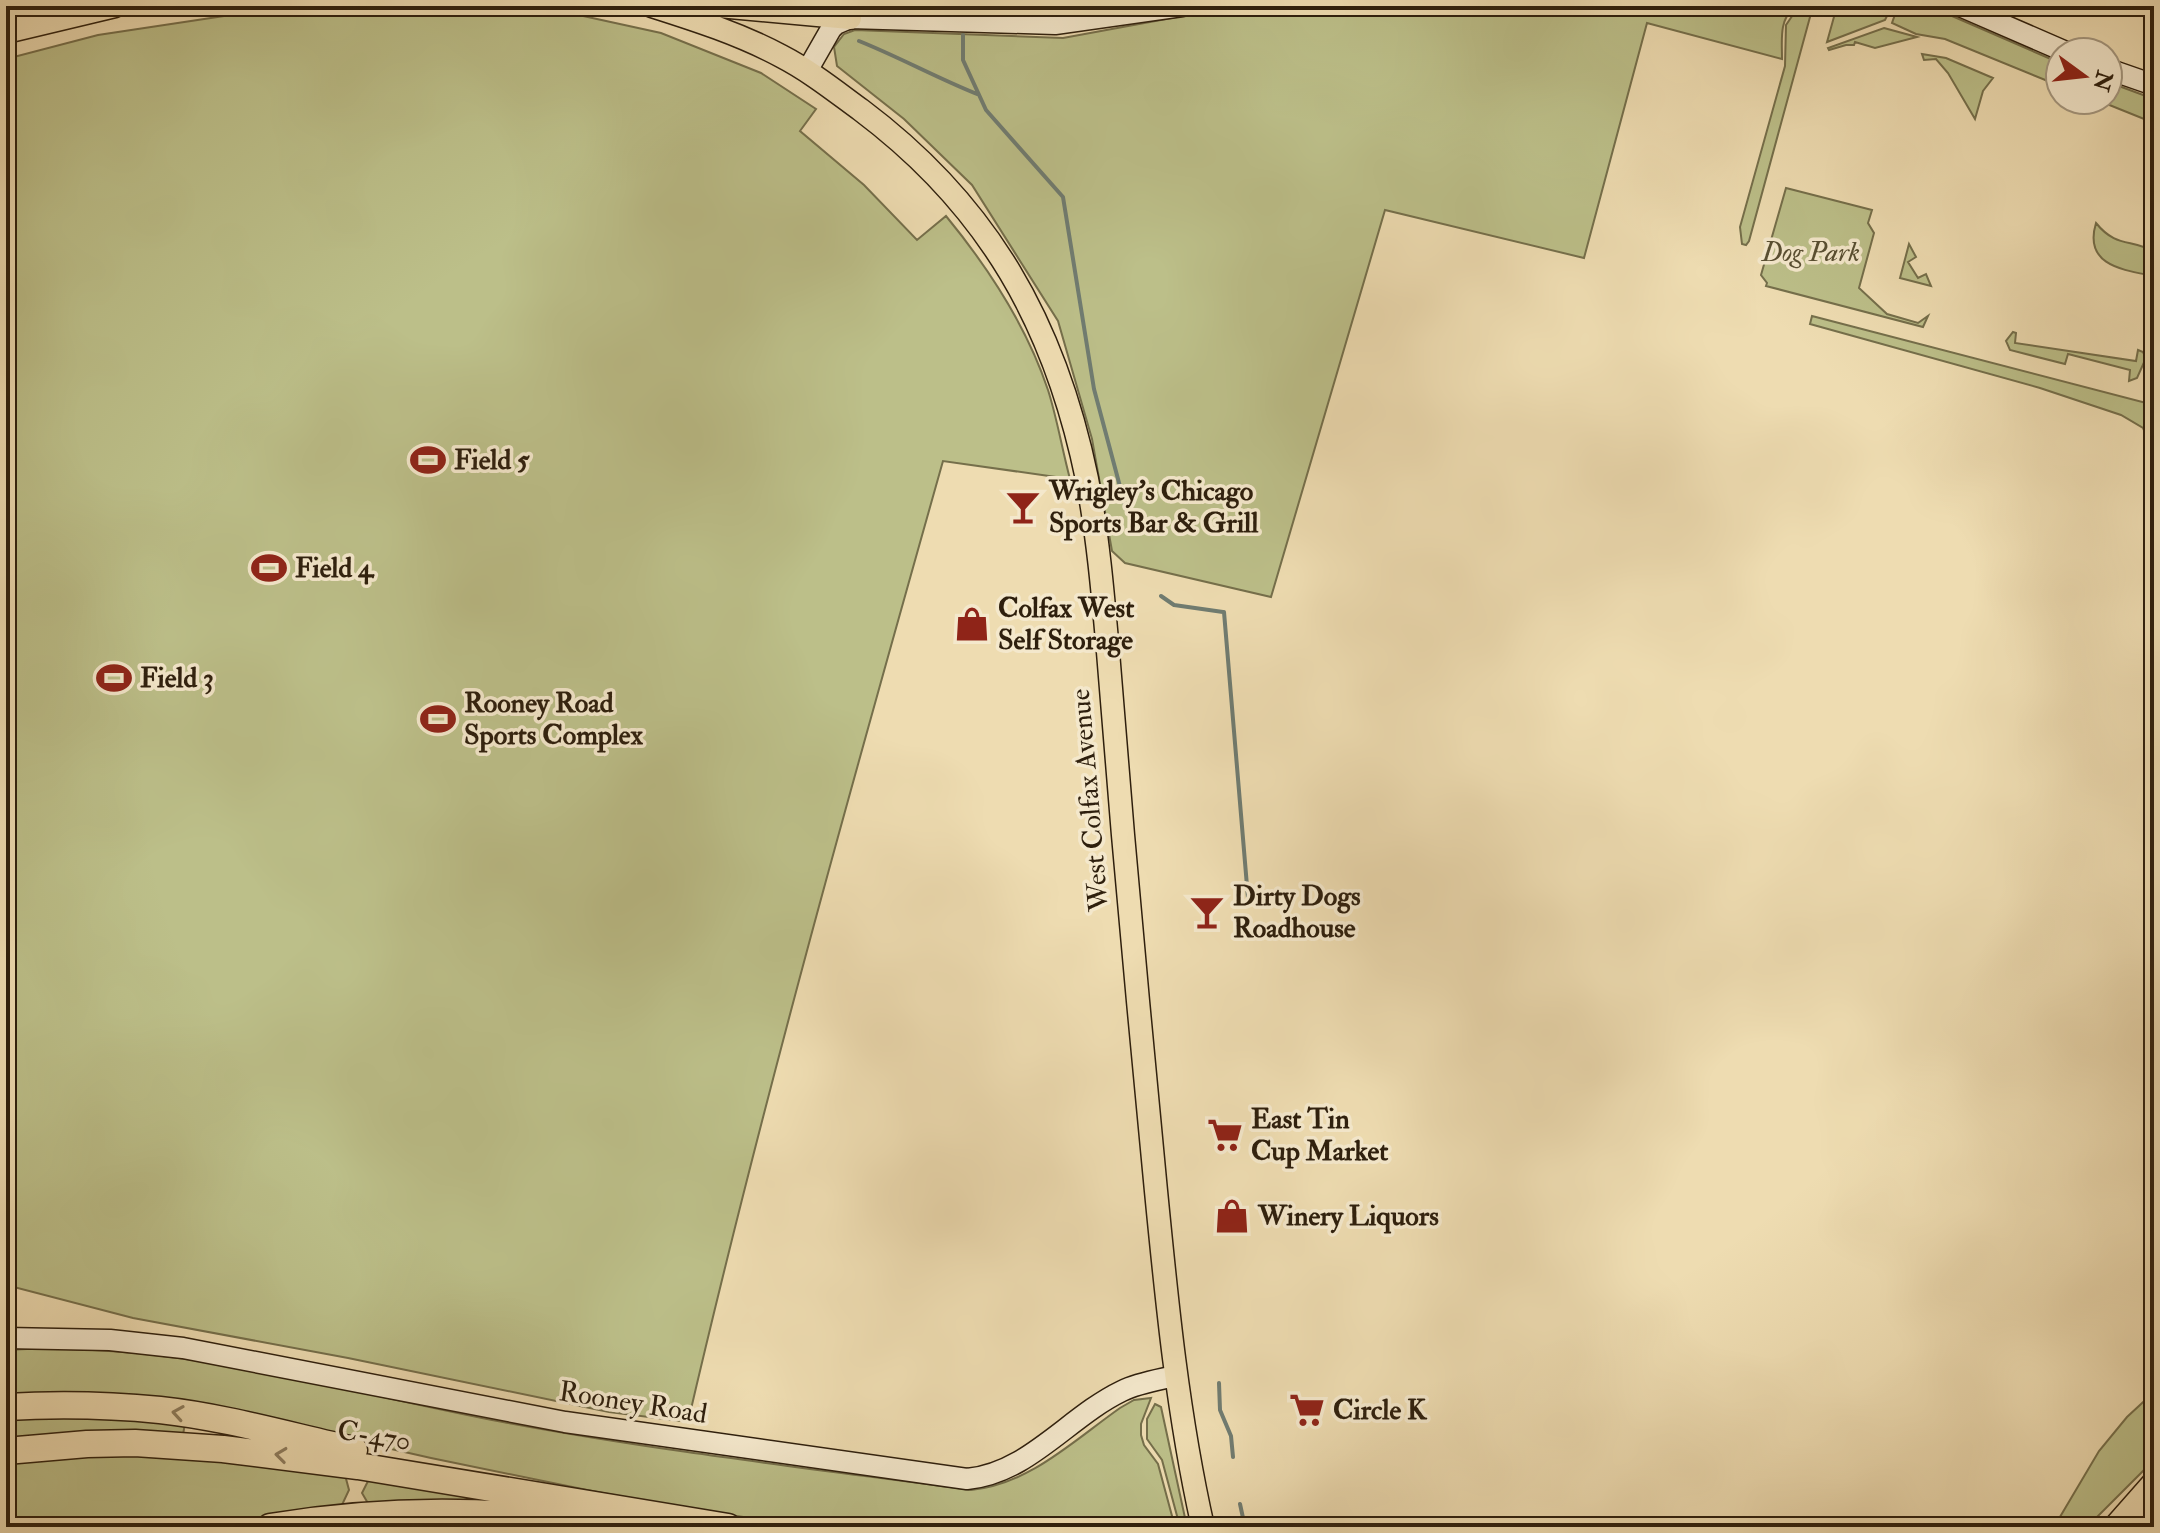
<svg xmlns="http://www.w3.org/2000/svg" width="2160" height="1533" font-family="'IM FELL Double Pica',serif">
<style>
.green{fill:#bcbf89;stroke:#756f4b;stroke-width:2}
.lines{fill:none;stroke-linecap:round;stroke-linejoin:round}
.stream{stroke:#707c71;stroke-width:4}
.secondary-casing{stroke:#2e1f0d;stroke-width:23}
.primary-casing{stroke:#2e1f0d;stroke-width:25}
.highway-casing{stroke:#2e1f0d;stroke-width:29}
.secondary{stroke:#f4e8cc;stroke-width:20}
.primary{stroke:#eedcb1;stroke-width:22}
.highway{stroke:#eedcb1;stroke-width:26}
.oneway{stroke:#8e7e5f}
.labels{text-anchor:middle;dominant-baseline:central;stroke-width:7;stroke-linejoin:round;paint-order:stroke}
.park-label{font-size:28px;font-style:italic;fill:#594f32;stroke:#f4e8cc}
.poi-label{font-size:28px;font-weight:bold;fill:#2e1f0d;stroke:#f4e8cc;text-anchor:start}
.street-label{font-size:28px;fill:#2e1f0d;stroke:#f4e8cc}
</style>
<rect width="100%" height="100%" fill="#eedcb1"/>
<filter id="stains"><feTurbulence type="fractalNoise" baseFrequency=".0025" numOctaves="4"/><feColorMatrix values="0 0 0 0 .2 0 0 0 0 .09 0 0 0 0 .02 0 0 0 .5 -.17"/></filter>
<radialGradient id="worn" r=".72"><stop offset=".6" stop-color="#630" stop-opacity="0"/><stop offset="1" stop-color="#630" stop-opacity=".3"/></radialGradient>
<path class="green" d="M318,6L542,7L661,33L761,73L816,109L800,131L864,185L917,240L946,216C987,266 1027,327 1048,390C1057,418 1062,449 1070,479L943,461C853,780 763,1099 688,1422L609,1412L348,1358L133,1318L6,1285V59L98,35L244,13Z
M1237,6H1794C1779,22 1782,38 1782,59L1647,23L1584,258L1385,210L1271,597L1125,563L1112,551L1092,439L1058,321L972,185L904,119L837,66L834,47L844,34L855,30L1063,38Z
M1799,6H1813L1749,241L1746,245L1742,244L1740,227L1785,66L1786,25Z
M1837,6H1892L1885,20L1827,42Z
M1898,6H1929L2060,63V86L1945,39L1916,34L1892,23Z
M1884,28L1917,37L1875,48L1855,42L1854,45H1846L1829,50L1828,48Z
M1922,54L1946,58L1993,78L1983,91L1975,119L1948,73L1936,59L1924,60Z
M2108,82L2154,99V123L2097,100H2108Z
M1786,188L1872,210L1868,223L1874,233L1859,288L1887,314L1918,323L1928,316L1923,327L1766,286L1767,283L1761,275Z
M2096,223C2117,249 2132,238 2154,252V276C2124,270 2083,266 2096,223Z
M1909,244L1916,257L1908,262L1918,278L1926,274L1931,286L1900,278Z
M1812,316L2154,405V452L2143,428L2121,415L2040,388L1810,324Z
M2013,332L2016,333L2015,343L2136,361L2138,350L2143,352L2146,358L2137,378L2129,381L2130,370L2068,354L2065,364L2010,350L2006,341Z
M6,1350C174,1340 340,1391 503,1422C658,1451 815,1469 971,1490C1030,1484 1073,1441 1120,1408L1134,1400L1151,1398L1141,1424V1435L1144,1445L1158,1464L1175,1527H812L682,1508L587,1490L431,1458L263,1420L6,1399Z
M2154,1392V1460L2087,1527H2054L2099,1451L2127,1417Z
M1155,1404L1161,1407L1187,1527H1180L1162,1460L1147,1439V1419Z
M51,1414L185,1423L183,1435L6,1440V1416Z
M147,1452L345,1475L349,1490L341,1507L222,1527H6V1459Z
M369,1479L573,1509L369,1505L362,1493Z"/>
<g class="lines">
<path class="stream" d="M963,8V6
M963,35V60L986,110L1063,197L1094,389L1126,509
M859,41C899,57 937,78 977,94
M1161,596L1174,605L1223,612
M1224,612L1248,898
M1219,1383L1220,1410L1231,1436L1233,1457
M1240,1504L1245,1527"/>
<g class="secondary-casing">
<path id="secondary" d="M1960,6L2066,52
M2108,69L2154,85
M807,71L831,29L836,24L850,18L1055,24L1182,6
M6,1338L110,1340L183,1348L565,1422L967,1479C1029,1473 1068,1417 1122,1391C1138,1383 1158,1380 1175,1376"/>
</g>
<g class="primary-casing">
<path id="primary" d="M652,6C696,20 740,34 781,56C810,71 835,91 861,110C989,206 1055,324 1087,479C1098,536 1103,595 1108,652C1113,713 1118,774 1123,835C1133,954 1145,1072 1156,1191C1167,1304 1178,1416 1203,1527
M719,6L850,18
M6,15L17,6
M6,32L115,6"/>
</g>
<g class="highway-casing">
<path id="highway" d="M6,1407C57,1404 109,1405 160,1410C225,1417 290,1436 354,1450
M6,1451L87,1444L135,1443L223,1449L358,1466L728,1527
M270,1527C384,1508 500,1508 614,1527
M2117,1527L2154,1485"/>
</g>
<use href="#secondary" class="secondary"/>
<use href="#primary" class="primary"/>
<use href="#highway" class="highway"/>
</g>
<defs><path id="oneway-chevron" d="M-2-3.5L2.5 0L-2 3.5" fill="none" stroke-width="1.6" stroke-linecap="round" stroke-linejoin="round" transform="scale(2)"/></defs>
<g class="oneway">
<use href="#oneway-chevron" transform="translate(178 1413) rotate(-171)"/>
<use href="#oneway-chevron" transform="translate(281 1455) rotate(-173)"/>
</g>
<defs>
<g id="stadium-bare" transform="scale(2.76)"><path d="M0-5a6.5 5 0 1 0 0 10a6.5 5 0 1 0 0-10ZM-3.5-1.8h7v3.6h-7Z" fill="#8f2418" stroke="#f4e8cc" stroke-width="2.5" paint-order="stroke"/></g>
<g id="bar-bare" transform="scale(2.76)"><path d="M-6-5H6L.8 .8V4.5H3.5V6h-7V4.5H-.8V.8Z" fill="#8f2418" stroke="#f4e8cc" stroke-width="2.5" paint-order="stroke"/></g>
<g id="shop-bare" transform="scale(2.76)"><path d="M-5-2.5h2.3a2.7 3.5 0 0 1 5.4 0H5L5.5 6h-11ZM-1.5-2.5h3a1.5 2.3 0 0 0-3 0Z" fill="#8f2418" stroke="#f4e8cc" stroke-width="2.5" paint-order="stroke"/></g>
<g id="supermarket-bare" transform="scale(2.76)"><path d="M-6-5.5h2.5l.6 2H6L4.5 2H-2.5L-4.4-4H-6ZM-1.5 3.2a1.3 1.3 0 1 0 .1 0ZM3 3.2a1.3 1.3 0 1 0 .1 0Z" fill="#8f2418" stroke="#f4e8cc" stroke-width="2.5" paint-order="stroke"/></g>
</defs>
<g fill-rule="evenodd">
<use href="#stadium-bare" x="428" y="460"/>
<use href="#bar-bare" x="1023" y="507"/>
<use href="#stadium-bare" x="269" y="568"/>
<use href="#shop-bare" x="972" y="624"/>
<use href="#stadium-bare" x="114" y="678"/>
<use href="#stadium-bare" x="438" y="719"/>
<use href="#bar-bare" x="1207" y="912"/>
<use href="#supermarket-bare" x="1225" y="1135"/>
<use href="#shop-bare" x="1232" y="1216"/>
<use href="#supermarket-bare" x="1307" y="1410"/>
</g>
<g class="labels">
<g class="park-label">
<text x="1811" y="252">Dog Park</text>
</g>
<g class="poi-label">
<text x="454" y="460">Field 5</text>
<text x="1049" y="491">Wrigley's Chicago<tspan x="1049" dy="32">Sports Bar &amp; Grill</tspan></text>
<text x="295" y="568">Field 4</text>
<text x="998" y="608">Colfax West<tspan x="998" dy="32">Self Storage</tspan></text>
<text x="140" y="678">Field 3</text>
<text x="464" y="703">Rooney Road<tspan x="464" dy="32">Sports Complex</tspan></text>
<text x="1233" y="896">Dirty Dogs<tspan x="1233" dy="32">Roadhouse</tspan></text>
<text x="1251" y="1119">East Tin<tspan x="1251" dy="32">Cup Market</tspan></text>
<text x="1258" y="1216">Winery Liquors</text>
<text x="1333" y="1410">Circle K</text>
</g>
<g class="street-label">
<text transform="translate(1090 800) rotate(-95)">West Colfax Avenue</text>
<text transform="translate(633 1403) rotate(9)">Rooney Road</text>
<text transform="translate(374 1436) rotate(9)">C-470</text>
</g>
</g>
<rect width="2160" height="1533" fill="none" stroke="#eedcb1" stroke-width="32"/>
<rect x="8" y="8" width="2144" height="1517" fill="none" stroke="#2e1f0d" stroke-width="4"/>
<rect x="16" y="16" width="2128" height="1501" fill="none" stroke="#2e1f0d" stroke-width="2"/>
<g transform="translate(2084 76) rotate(105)"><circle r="38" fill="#f4e8cc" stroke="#a59880" stroke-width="2"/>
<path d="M0-6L14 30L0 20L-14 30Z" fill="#8f2418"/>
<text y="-12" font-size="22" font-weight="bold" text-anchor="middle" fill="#2e1f0d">N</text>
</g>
<rect width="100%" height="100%" filter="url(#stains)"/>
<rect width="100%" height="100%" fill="url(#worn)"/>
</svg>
